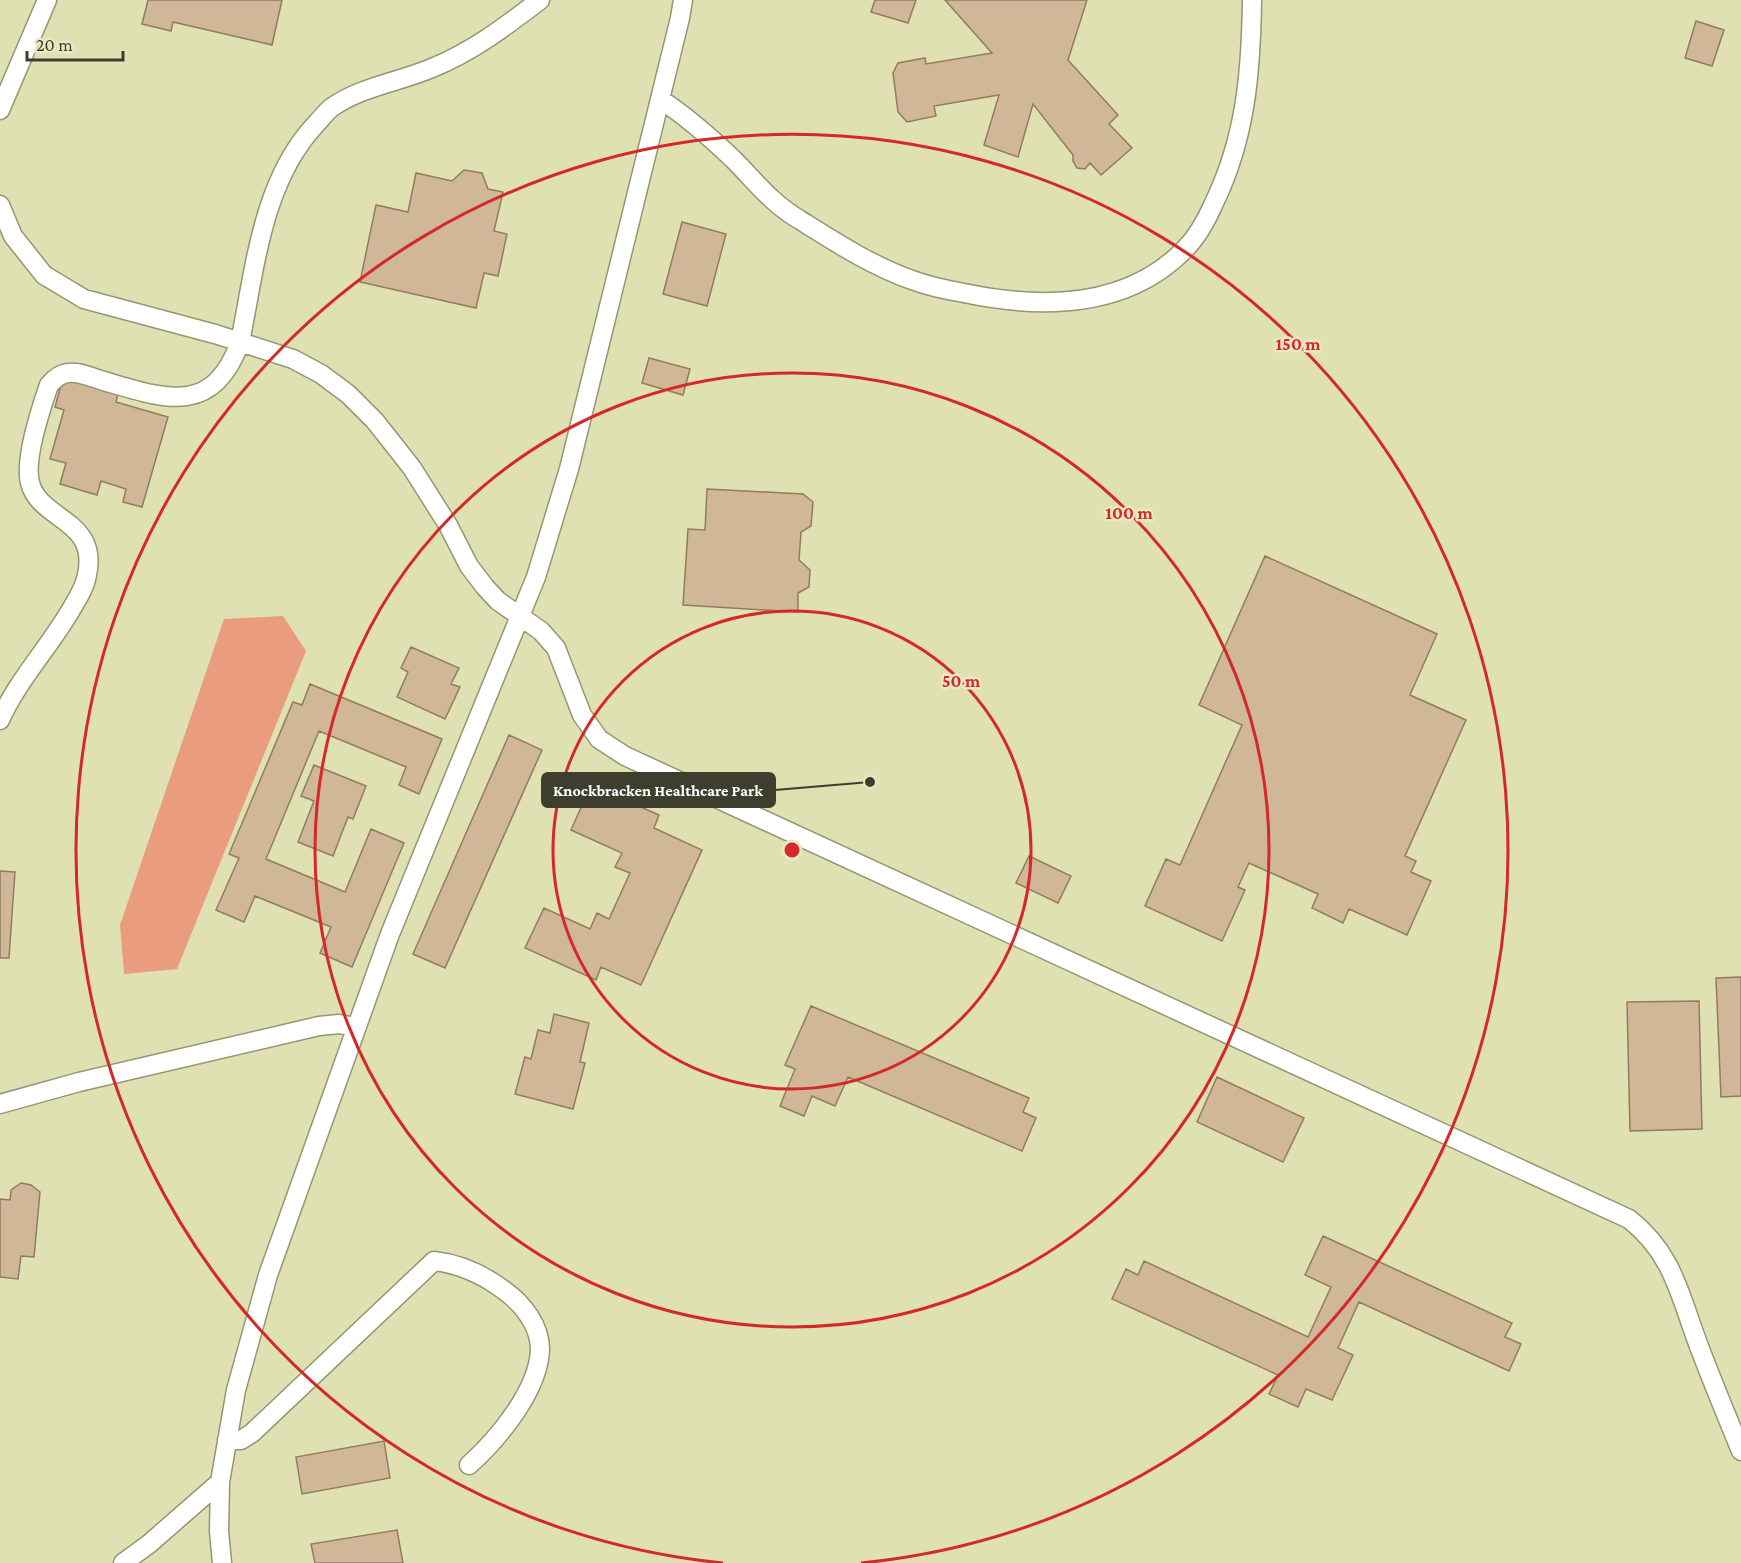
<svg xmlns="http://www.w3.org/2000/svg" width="1741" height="1563" font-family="'Crimson Pro',serif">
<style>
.built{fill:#dfe1b3}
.forest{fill:#ea9c7f}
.building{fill:#cfb798;stroke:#927c5f;stroke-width:1.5}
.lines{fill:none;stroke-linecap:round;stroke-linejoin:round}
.service-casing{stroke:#959672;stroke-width:21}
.service{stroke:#fff;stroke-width:18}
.ring{fill:none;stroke:#d62828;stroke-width:3}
.centre{fill:#d62828;stroke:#e9eac4;stroke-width:3}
.ring-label{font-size:18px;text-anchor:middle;font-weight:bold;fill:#d62828;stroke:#e9eac4;stroke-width:5;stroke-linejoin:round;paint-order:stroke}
.leader{fill:none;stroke:#3e3e2f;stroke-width:2}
.callout-dot{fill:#3e3e2f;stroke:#e9eac4;stroke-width:2}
.callout{fill:#3e3e2f;stroke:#3e3e2f;stroke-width:2}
.callout-label{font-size:16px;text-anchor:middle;font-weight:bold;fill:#fff}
</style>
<rect width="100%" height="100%" fill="#e9eac4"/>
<path class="built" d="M0,0H1741V1563H0Z"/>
<path class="forest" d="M283,616L306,651L177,969L124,974L120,925L224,619Z"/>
<path class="building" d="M148,0H282L272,45L173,22L171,31L142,24Z
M875,0H916L908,23L871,12Z
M945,0H1087L1068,60L1118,115L1109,124L1132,148L1101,175L1090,163L1085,169L1077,168L1073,161V155L1033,104L1018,157L984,145L999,95L934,106L936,116L907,122L898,112L893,73L898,63L925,58L926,64L992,53Z
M1696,21L1724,30L1712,66L1685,58Z
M464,170L482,173L488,189L503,192L494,231L507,234L498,276L484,273L476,308L360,282L376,205L408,212L416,173L452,181Z
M682,222L726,234L707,306L663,294Z
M649,358L690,369L683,395L642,383Z
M63,378L118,394L116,402L168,417L142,507L123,502L126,489L101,481L97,495L60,484L66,463L50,459L64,410L55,407Z
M707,489L803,494L813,502L811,526L801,532L799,560L810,570L809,587L798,593V612L683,605L688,529L705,530Z
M1265,556L1437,634L1410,695L1466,720L1405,856L1416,861L1411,872L1431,881L1407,935L1349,909L1343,923L1312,908L1318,894L1249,863L1238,887L1245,890L1222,941L1145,906L1166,859L1180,865L1242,725L1199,705Z
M411,647L459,668L451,684L460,687L445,719L397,697L408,672L401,668Z
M310,684L442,739L419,794L399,785L406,767L319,731L266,859L345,892L371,829L404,843L352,967L320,953L331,927L255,896L244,922L216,910L239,858L229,854L293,702L302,705Z
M509,735L542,750L445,968L413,954Z
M314,765L366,786L353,819L348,817L333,856L298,842L314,801L301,796Z
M591,785L659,815L654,828L702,850L641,985L601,967L596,980L525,948L544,908L590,929L597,913L609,919L630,873L615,867L622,853L571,830Z
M1029,856L1071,876L1058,903L1016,883Z
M0,871L15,872L9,958H0Z
M1741,977V1096L1721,1097L1716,978Z
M1699,1001L1702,1129L1630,1131L1627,1002Z
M811,1006L1029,1098L1023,1112L1036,1118L1022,1151L848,1077L835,1106L812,1096L804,1116L780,1106L795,1069L785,1065Z
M554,1014L589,1023L580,1062L585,1063L573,1109L515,1094L525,1057L531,1059L538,1030L550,1033Z
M1217,1077L1304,1118L1283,1162L1197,1122Z
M21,1183L31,1185L40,1192L34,1257L21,1256L18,1279L0,1277V1199L10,1200L11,1190Z
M1323,1236L1512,1323L1505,1337L1521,1344L1509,1371L1359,1302L1338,1348L1353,1355L1332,1400L1306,1389L1298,1407L1269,1394L1278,1375L1112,1299L1126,1269L1138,1275L1144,1261L1308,1337L1331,1287L1305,1275Z
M384,1441L390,1478L302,1494L296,1457Z
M397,1530L403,1563H315L311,1544Z"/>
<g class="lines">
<g class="service-casing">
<path id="service" d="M660,99C687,117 710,137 733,159C756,182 771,203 800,220C835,242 872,266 912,280C928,286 947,290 964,293C1040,309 1127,309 1185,249C1198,236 1207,219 1214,203C1246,137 1251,72 1252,0
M0,110L47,0
M0,205L13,236L44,275L84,299L215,334L293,359L321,374L348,394L375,421L412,468L448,525L469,566L485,587L498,601L541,631L556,648L582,715L599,739L625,756L1629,1219C1674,1254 1680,1297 1700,1349C1713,1383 1727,1417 1741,1451
M0,720C17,681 51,645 72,608C78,598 85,587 87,575C99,519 40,521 30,483C24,460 41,408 49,385C54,379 60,374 68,373C79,371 93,378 104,381C165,399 213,417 240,342C255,269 262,182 315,125C320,120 325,113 331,108C360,87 399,82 432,68C472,52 506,26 540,0
M0,1104L79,1082L319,1026L339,1024L355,1027
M227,1440H241L252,1433L434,1261C460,1264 484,1275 505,1291C523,1304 540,1326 540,1349C539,1390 498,1439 469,1465
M123,1563L149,1544L220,1482
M222,1563L219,1531L220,1482L236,1390L268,1275L390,934L536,577L569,469L680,18L683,0"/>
</g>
<use href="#service" class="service"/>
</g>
<g class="ring">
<circle cx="792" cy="850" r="239"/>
<circle cx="792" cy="850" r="477"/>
<path d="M723 1563A716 716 0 1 1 861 1563"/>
</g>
<circle cx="792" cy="850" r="9" class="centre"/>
<g class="ring-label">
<text x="1298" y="350">150 m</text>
<text x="1129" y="519">100 m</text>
<text x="961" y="687">50 m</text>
</g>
<path class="leader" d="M870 782L775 790"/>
<circle class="callout-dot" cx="870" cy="782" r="6"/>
<rect class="callout" x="542" y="773" width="233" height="34" rx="6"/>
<g class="callout-label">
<text x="658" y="796">Knockbracken Healthcare Park</text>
</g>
<path d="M27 51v9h96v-9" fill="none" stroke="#3e3e2f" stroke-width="3"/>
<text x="36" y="51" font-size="18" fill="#3e3e2f" stroke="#e9eac4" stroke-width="4.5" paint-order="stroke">20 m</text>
</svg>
